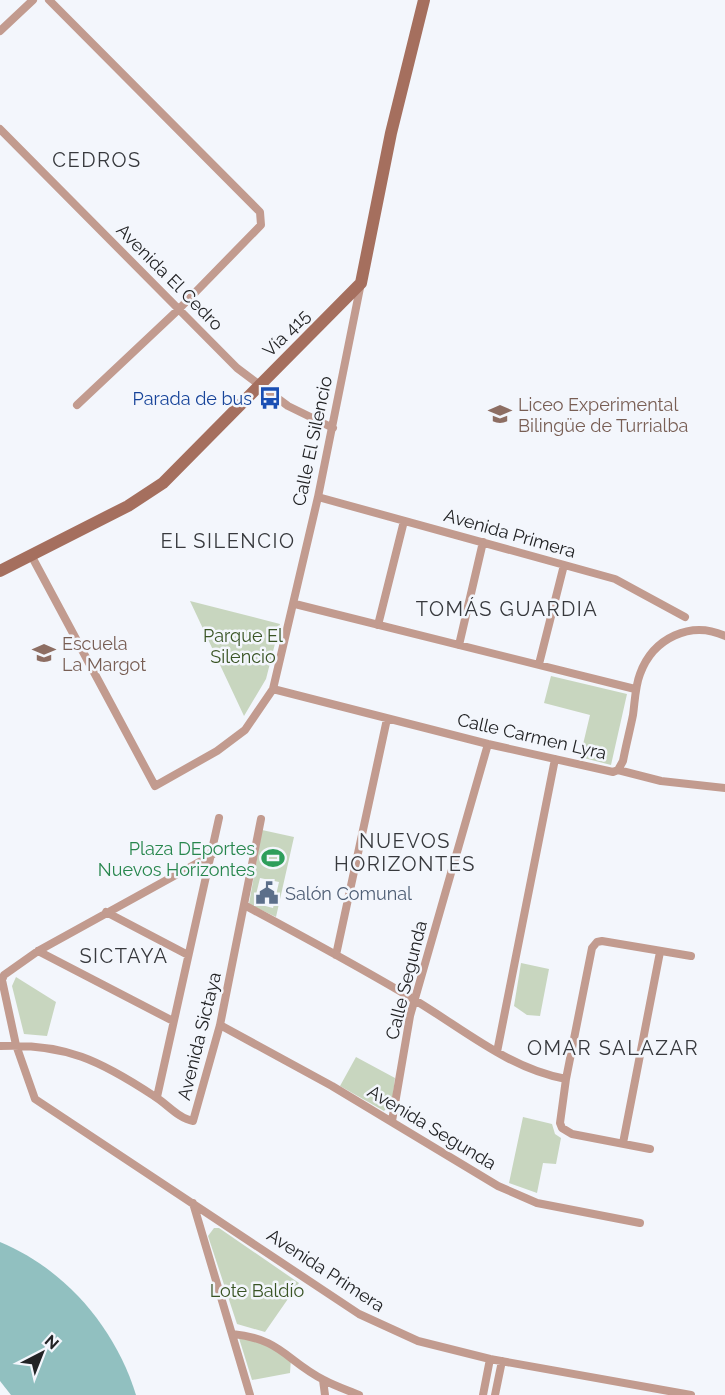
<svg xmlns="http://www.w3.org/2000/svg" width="725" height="1395" font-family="Raleway,sans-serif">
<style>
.green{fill:#c8d6bf;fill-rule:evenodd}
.water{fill:#91c0c0}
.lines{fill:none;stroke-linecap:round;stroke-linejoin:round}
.street{stroke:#c29b8f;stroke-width:8}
.secondary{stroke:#a56f5e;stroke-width:12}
.labels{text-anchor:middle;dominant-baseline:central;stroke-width:5;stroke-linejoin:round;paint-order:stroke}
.street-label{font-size:18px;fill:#222325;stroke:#f3f6fc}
.transit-label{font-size:18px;fill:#164399;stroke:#f3f6fc;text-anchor:end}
.education-label{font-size:18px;fill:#785e54;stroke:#f3f6fc;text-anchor:start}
.park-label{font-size:18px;fill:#395424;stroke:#f3f6fc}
.leisure-label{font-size:18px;fill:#27864d;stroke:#f3f6fc;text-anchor:end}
.service-label{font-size:18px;fill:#4e5e75;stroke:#f3f6fc;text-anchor:start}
.neighbourhood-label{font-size:20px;letter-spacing:1.5px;fill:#37393d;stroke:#f3f6fc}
</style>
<rect width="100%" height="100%" fill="#f3f6fc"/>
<path class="green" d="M190,601L280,624L266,679L244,716Z
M551,676L627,694L611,765L580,757L590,715L544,703Z
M262,830L294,837L276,917L249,904ZM260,878L279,882L273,908L254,903Z
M521,963L549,969L540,1016L527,1015L514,1006Z
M16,977L56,1002L47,1036L24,1034L12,986Z
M356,1057L395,1078L392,1103L384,1111L340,1086Z
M523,1117L552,1124L555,1134L561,1138L556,1164L543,1163L537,1193L509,1183Z
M214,1228H219L299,1283L265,1332L237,1324L208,1236Z
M238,1335L268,1342L291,1358L290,1373L252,1380Z"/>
<path class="water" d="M0,1242C65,1269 115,1327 136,1395H11L0,1381Z"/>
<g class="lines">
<path class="street" d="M49,0L260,212L261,225L179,309L77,405
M0,31L33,0
M0,129L237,368L288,406L333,428
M318,497L615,579L685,617
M31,555L155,786L217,751L245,730L273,689L318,497L361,283
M295,604L635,689
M378,625L404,521
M459,645L483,542
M539,664L564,565
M273,689L488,744L613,772L618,770L623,761C626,745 630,730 633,715C635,701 635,687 640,674C653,638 691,620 725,636
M618,770L661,781L725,788
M212,855L38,951L4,975L2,980L16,1045L35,1099L359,1314L418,1341L490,1359L691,1395
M246,906C302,936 358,966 413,999C462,1028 509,1069 566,1079
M106,912L188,955
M38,951L173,1021
M336,955L387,719
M220,1025L332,1086L498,1186L537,1203L640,1223
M0,1046C65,1043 101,1061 154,1096C166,1103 179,1119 193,1121L220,1025L261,819
M497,1052L555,759
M157,1097L219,818
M392,1121L410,1016L488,744
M623,1143L660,952
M650,1149L572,1134L562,1128L560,1123L566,1079L592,948L597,942L602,941L691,956
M193,1203L250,1395
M232,1334C282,1339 285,1360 324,1380C335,1386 347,1390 359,1395
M323,1380L325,1395
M483,1395L490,1359
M495,1395L502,1361"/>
<path class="secondary" d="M0,571L128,506L163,483L361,283L391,133L424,0"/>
</g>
<defs>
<g id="bus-bare" transform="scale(1.8)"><path d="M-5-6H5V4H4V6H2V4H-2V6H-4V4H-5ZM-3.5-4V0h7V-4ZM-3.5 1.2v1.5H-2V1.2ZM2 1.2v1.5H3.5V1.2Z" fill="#1a4fb4" stroke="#f3f6fc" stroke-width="2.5" paint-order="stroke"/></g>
<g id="school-bare" transform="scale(1.8)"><path d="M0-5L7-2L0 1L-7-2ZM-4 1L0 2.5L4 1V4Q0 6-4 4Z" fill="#8d6e63" stroke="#f3f6fc" stroke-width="2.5" paint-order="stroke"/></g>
<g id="stadium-bare" transform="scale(1.8)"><path d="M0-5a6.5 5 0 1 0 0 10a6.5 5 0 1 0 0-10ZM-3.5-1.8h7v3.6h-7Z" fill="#2e9e5b" stroke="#f3f6fc" stroke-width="2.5" paint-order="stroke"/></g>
<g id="civic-bare" transform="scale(1.8)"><path d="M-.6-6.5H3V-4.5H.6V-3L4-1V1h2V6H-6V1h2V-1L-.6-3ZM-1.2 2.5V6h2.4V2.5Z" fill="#5c6f8a" stroke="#f3f6fc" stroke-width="2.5" paint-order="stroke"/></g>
</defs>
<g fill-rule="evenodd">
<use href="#bus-bare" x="270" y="398"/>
<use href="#school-bare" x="500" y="414"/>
<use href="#school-bare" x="44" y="653"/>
<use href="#stadium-bare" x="273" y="858"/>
<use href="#civic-bare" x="267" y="893"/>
</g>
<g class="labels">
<g class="street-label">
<text transform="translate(170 277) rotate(45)">Avenida El Cedro</text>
<text transform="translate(286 333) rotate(-45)">Vía 415</text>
<text transform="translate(312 441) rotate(-78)">Calle El Silencio</text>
<text transform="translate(510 533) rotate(16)">Avenida Primera</text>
<text transform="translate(532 736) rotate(13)">Calle Carmen Lyra</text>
<text transform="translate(406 980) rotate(-76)">Calle Segunda</text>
<text transform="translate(199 1036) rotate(-76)">Avenida Sictaya</text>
<text transform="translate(432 1127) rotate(31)">Avenida Segunda</text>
<text transform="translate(326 1270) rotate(33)">Avenida Primera</text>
</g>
<g class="transit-label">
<text x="252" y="398">Parada de bus</text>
</g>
<g class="education-label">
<text x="518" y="404">Liceo Experimental<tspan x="518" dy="21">Bilingüe de Turrialba</tspan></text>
<text x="62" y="643">Escuela<tspan x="62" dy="21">La Margot</tspan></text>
</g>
<g class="park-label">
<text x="243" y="635">Parque El<tspan x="243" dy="21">Silencio</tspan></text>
<text x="257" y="1290">Lote Baldío</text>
</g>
<g class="leisure-label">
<text x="255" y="848">Plaza DEportes<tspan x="255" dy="21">Nuevos Horizontes</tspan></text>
</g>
<g class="service-label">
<text x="285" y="893">Salón Comunal</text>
</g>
<g class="neighbourhood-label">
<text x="97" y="160">CEDROS</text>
<text x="228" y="541">EL SILENCIO</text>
<text x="507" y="609">TOMÁS GUARDIA</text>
<text x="405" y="841">NUEVOS<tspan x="405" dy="23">HORIZONTES</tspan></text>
<text x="124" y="956">SICTAYA</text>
<text x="613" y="1048">OMAR SALAZAR</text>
</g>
</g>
<g transform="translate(42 1353) rotate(42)" stroke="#f3f6fc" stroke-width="4.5" paint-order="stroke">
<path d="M0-4.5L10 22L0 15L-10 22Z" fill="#222325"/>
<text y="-9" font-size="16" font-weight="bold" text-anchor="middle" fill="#222325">N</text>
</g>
</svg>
